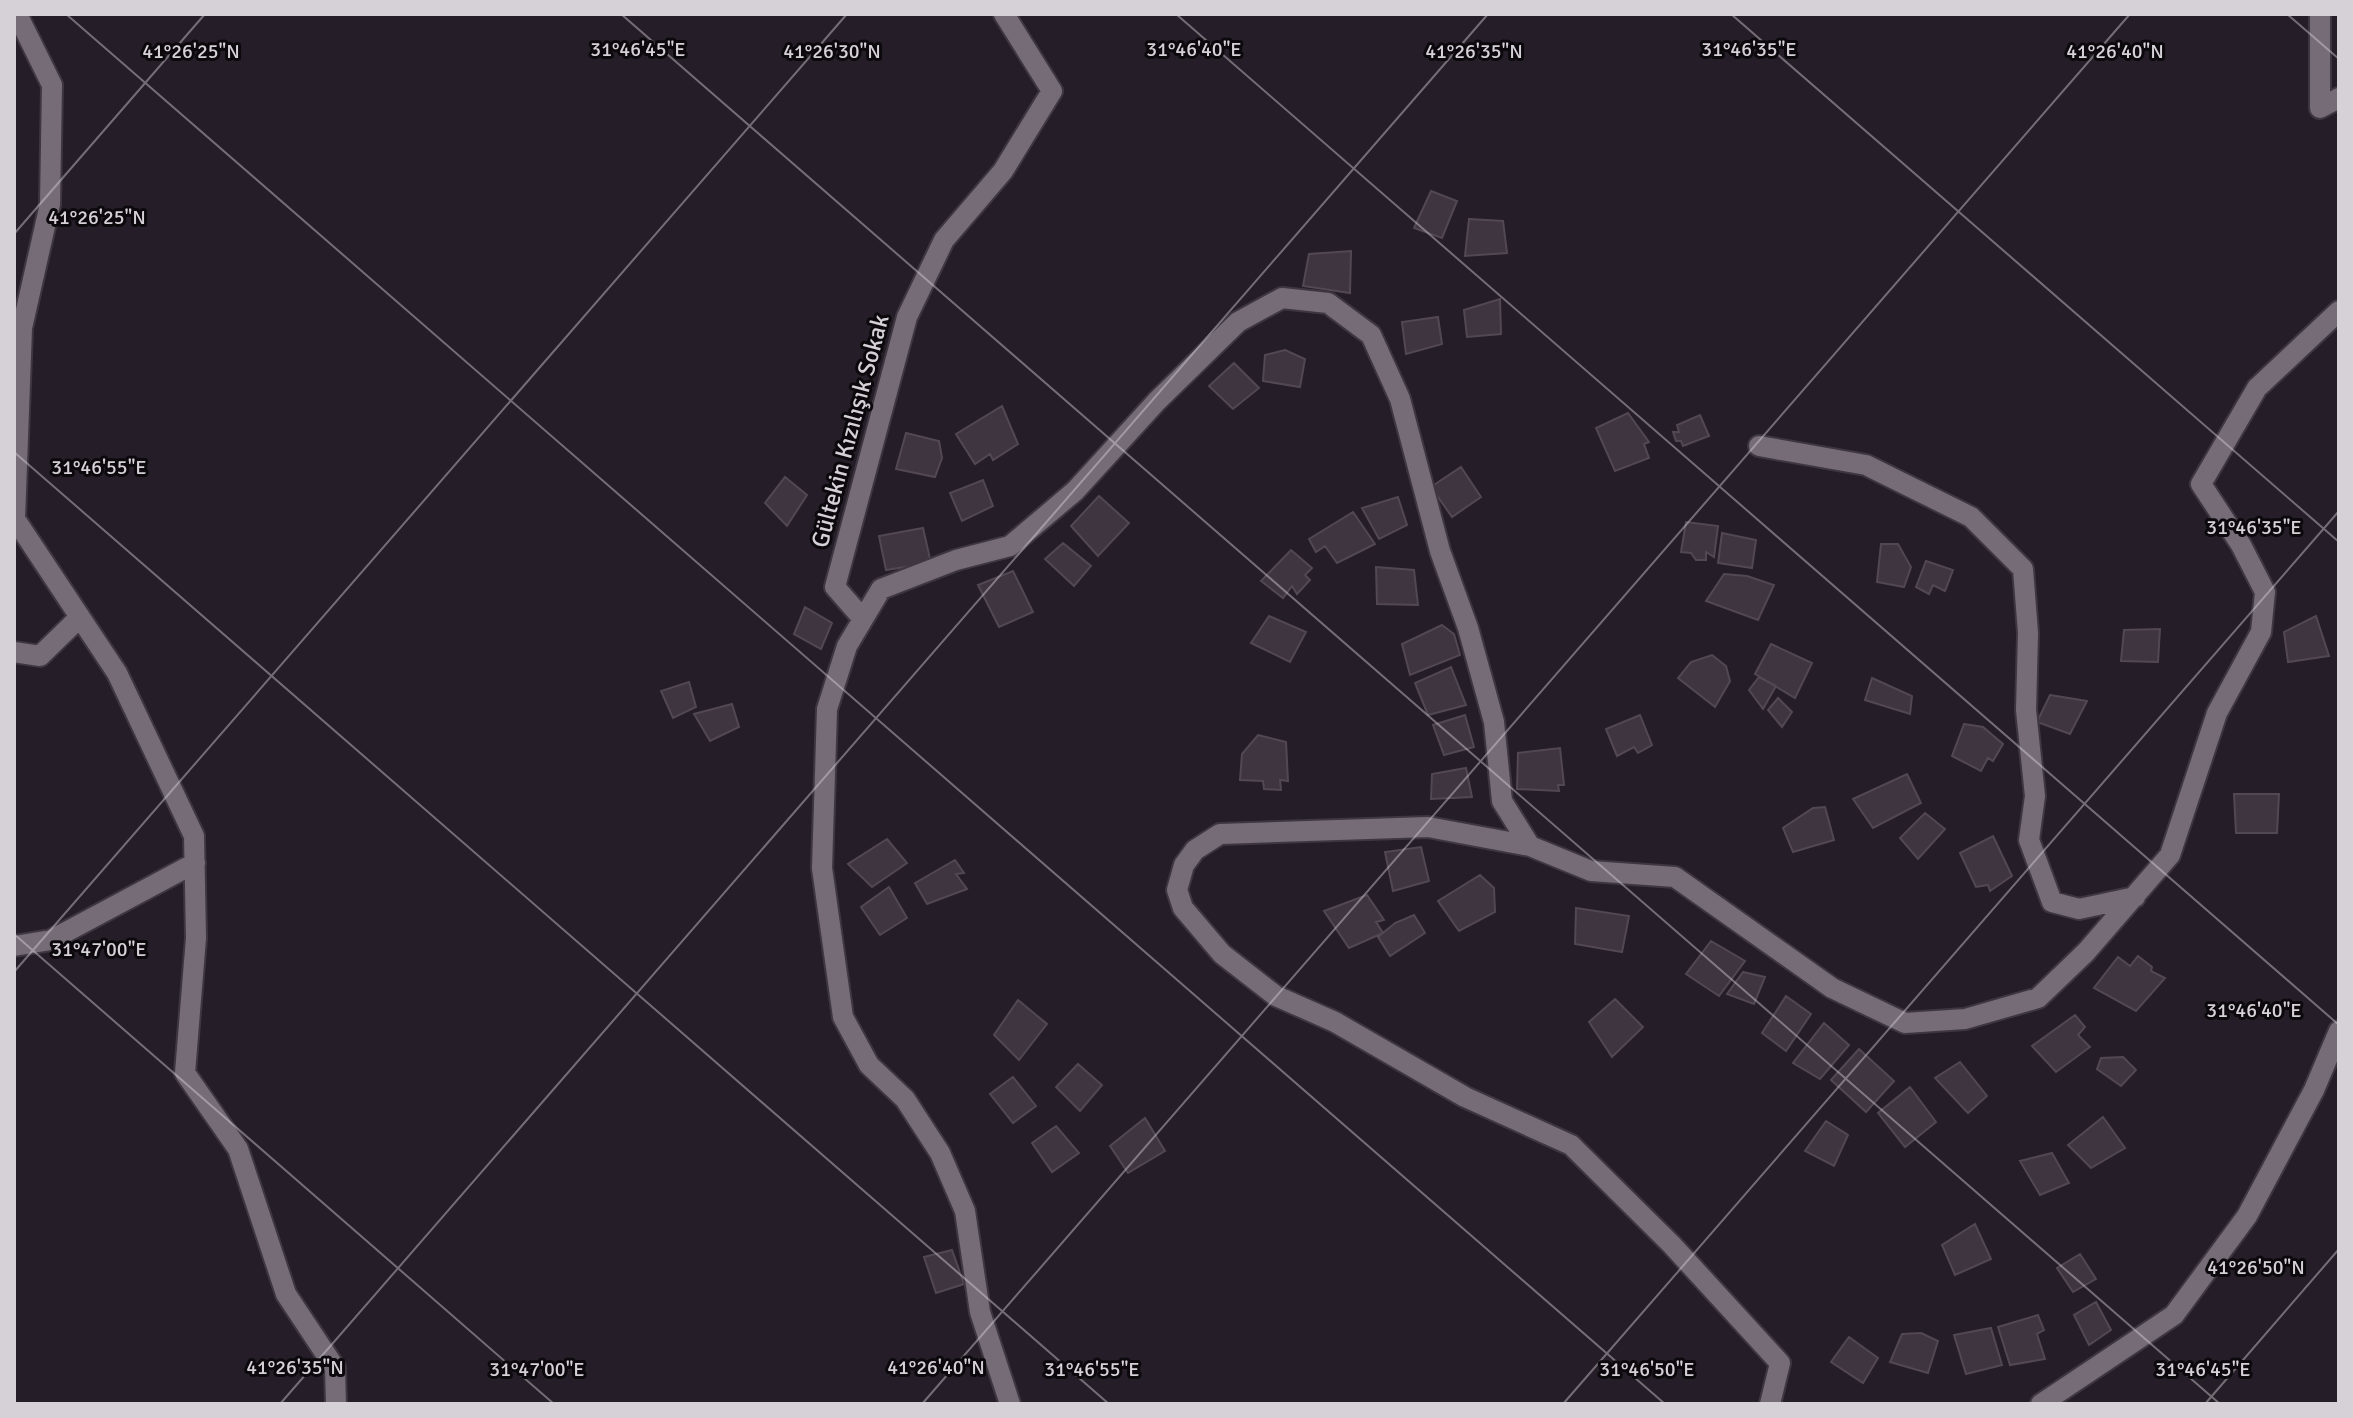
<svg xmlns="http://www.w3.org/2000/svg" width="2353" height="1418" font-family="Signika,sans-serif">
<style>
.building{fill:#3e3540;stroke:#524854;stroke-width:2}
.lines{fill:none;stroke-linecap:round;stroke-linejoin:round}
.street-casing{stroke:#3e3740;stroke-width:24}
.street{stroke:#756c78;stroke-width:20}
.ticks{fill:none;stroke:#d6d0d7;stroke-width:2;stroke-opacity:0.45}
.labels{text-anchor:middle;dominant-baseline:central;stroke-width:6;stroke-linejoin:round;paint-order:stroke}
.street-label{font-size:24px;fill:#d6d0d7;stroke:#0c090d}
.ticks-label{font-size:20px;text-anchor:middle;fill:#d6d0d7;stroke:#0c090d;stroke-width:6;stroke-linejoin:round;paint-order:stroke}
</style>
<rect width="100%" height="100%" fill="#251d27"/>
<path class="building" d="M1431,191L1457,201L1442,238L1414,228Z
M1469,219L1503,221L1507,253L1465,256Z
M1351,251L1350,293L1303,286L1309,254Z
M1500,299L1501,334L1467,337L1464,310Z
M1438,317L1442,344L1406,354L1402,322Z
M1285,350L1305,359L1300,387L1263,381L1265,355Z
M1234,363L1259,388L1233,409L1209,386Z
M1002,406L1018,444L993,460L990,454L975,464L956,434Z
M1628,413L1649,442L1644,444L1649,458L1615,471L1596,428Z
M1700,415L1709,436L1683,446L1681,441H1676L1673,432H1679L1677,425Z
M906,433L939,441L942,458L935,477L896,469Z
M1461,467L1481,497L1452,517L1431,487Z
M785,477L807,495L787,526L765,503Z
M983,480L993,506L962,521L950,493Z
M1099,496L1129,523L1098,556L1071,526Z
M1398,497L1407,525L1379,539L1362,508Z
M1353,512L1375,544L1337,563L1325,546L1316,552L1309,539Z
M1686,522L1718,526L1714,557L1706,552V560H1696L1691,553L1681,552Z
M923,528L931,563L886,570L879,536Z
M1722,533L1756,540L1752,568L1718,563Z
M1063,543L1091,566L1074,586L1045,559Z
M1881,544H1898L1911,567L1904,587L1877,582Z
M1291,550L1312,568L1305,575L1310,580L1297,594L1292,586L1283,598L1261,581Z
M1926,561L1953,570L1945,591L1933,585L1929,594L1916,587Z
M1376,567L1414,570L1418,605L1377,604Z
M1013,571L1033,612L999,627L978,585Z
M1724,574L1747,576L1774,585L1758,620L1706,601Z
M805,607L832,623L821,649L794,634Z
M1269,616L1306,632L1290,662L1251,643Z
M2316,616L2329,656L2288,662L2284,632Z
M1442,625L1454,634L1460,655L1410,675L1402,644Z
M2160,629L2158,662L2121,661L2124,630Z
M1771,644L1812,663L1795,698L1755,674Z
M1712,655L1726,666L1730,681L1715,707L1678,678L1691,662Z
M1451,667L1466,705L1428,715L1415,683Z
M1759,677L1776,686L1763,709L1749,690Z
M1872,678L1912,696L1910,714L1865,700Z
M689,682L696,707L673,718L661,691Z
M2050,695L2087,701L2070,734L2037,722Z
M1778,698L1792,712L1782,727L1768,710Z
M732,704L739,727L710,741L694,714Z
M1465,715L1474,747L1444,755L1433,725Z
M1640,715L1652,745L1638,753L1634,747L1617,756L1606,729Z
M1964,724L1983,727L2003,744L1993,761L1988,758L1981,771L1952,756Z
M1258,735L1286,742L1288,781L1280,780L1281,790L1264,789L1263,781L1240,780L1242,754Z
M1560,748L1564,785H1558L1559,791L1517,789L1518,753Z
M1466,768L1472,797L1431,799L1432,774Z
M1907,774L1921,803L1873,828L1853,799Z
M2234,794H2279L2277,833H2236Z
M1825,807L1834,840L1793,852L1783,828L1813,808Z
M1925,813L1945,829L1918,859L1900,838Z
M1993,836L2012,876L1990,891L1988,885L1976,887L1960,853Z
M887,839L907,863L872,887L848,864Z
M1421,847L1429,881L1393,891L1385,852Z
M955,860L964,873L956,874L967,889L927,904L915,883Z
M1480,875L1494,888L1495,912L1459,931L1438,901Z
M889,887L907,918L880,935L861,907Z
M1367,895L1384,920L1376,922L1383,933L1349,948L1324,911Z
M1576,908L1629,916L1622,952L1575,944Z
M1414,915L1425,933L1390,956L1378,937L1395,923Z
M1711,941L1745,961L1719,996L1686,974Z
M2138,956L2152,967L2151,971L2165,978L2136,1011L2094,988L2118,957L2130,966Z
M1743,972L1765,977L1754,1004L1727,994Z
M1786,996L1811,1014L1786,1051L1762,1033Z
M1615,999L1643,1027L1612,1057L1589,1022Z
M1018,1000L1047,1024L1019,1060L994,1035Z
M2075,1015L2085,1027L2078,1035L2090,1047L2056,1072L2032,1046Z
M1824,1023L1849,1045L1820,1079L1793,1063Z
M1859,1049L1894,1081L1866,1112L1831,1080Z
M2123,1057L2136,1070L2121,1086L2097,1069L2101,1058Z
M1960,1062L1987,1096L1968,1113L1935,1078Z
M1078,1064L1102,1085L1080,1111L1056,1087Z
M1013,1077L1036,1106L1013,1123L990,1094Z
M1910,1087L1936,1122L1905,1147L1878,1113Z
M2103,1117L2125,1148L2091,1168L2068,1145Z
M1145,1118L1165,1151L1128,1173L1110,1146Z
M1826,1121L1848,1135L1834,1166L1805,1151Z
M1056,1126L1079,1153L1052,1172L1032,1143Z
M2052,1153L2069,1183L2040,1195L2020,1161Z
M1975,1224L1991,1259L1955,1275L1942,1245Z
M952,1250L964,1284L936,1293L924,1257Z
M2080,1254L2096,1279L2073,1292L2057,1268Z
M2096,1302L2111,1330L2089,1345L2074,1315Z
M2038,1315L2044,1330L2037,1334L2045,1359L2010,1365L1998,1327Z
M1991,1328L2002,1365L1966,1374L1954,1335Z
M1921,1333L1938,1341L1928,1373L1890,1362L1902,1334Z
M1849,1337L1878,1358L1863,1383L1831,1362Z"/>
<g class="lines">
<g class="street-casing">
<path id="street" d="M17,14L52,85L50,204L22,328L15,519L117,673L194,836L196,938L185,1073L238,1149L286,1294L335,1368L336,1404
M2320,14V108L2339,98
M1759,446L1866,465L1971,517L2023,569L2028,633L2026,710L2035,796L2029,840L2052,902L2079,909L2135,897
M863,619L835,587L907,317L944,240L1003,171L1052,91L1004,14
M14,652L40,656L80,617
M1530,846L1428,827L1220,834L1195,850L1184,865L1177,890L1183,908L1222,954L1276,996L1335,1022L1465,1097L1571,1145L1672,1245L1780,1363L1770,1404
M14,946L51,940L195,863
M1010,1404L980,1312L965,1211L940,1153L905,1099L869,1065L843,1017L822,868L827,709L847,646L881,589L956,560L1010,546L1075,491L1157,401L1238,322L1282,298L1328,303L1371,335L1400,399L1440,551L1468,628L1494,722L1502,801L1530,846L1591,871L1675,877L1832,988L1905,1023L1965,1019L2038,998L2086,952L2170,855L2217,713L2261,632L2265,592L2241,545L2201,484L2257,388L2339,311
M2041,1404L2174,1315L2247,1216L2314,1090L2339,1031"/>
</g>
<use href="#street" class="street"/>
</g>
<path class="ticks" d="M66,14L1665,1404M621,14L2220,1404M1176,14L2339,1025M1731,14L2339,542M2287,14L2339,59M14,234L205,14M14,452L1109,1404M14,934L554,1404M14,972L847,14M280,1404L1488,14M922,1404L2130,14M1563,1404L2339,511M2205,1404L2339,1249"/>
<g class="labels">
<g class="street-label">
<text transform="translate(850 431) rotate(-75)">Gültekin Kızılışık Sokak</text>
</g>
</g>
<g class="ticks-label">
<text x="638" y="56">31°46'45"E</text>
<text x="1194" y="56">31°46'40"E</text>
<text x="1749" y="56">31°46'35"E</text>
<text x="191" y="58">41°26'25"N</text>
<text x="832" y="58">41°26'30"N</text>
<text x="1474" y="58">41°26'35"N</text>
<text x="2115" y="58">41°26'40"N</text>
<text x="97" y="224">41°26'25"N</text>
<text x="99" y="474">31°46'55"E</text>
<text x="2254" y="534">31°46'35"E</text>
<text x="99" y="956">31°47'00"E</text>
<text x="2254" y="1017">31°46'40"E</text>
<text x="2256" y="1274">41°26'50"N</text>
<text x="295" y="1374">41°26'35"N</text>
<text x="936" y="1374">41°26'40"N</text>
<text x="537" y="1376">31°47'00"E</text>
<text x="1092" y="1376">31°46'55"E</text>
<text x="1647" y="1376">31°46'50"E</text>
<text x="2203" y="1376">31°46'45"E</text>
</g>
<rect width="2353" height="1418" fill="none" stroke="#d6d0d7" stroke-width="32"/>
</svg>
